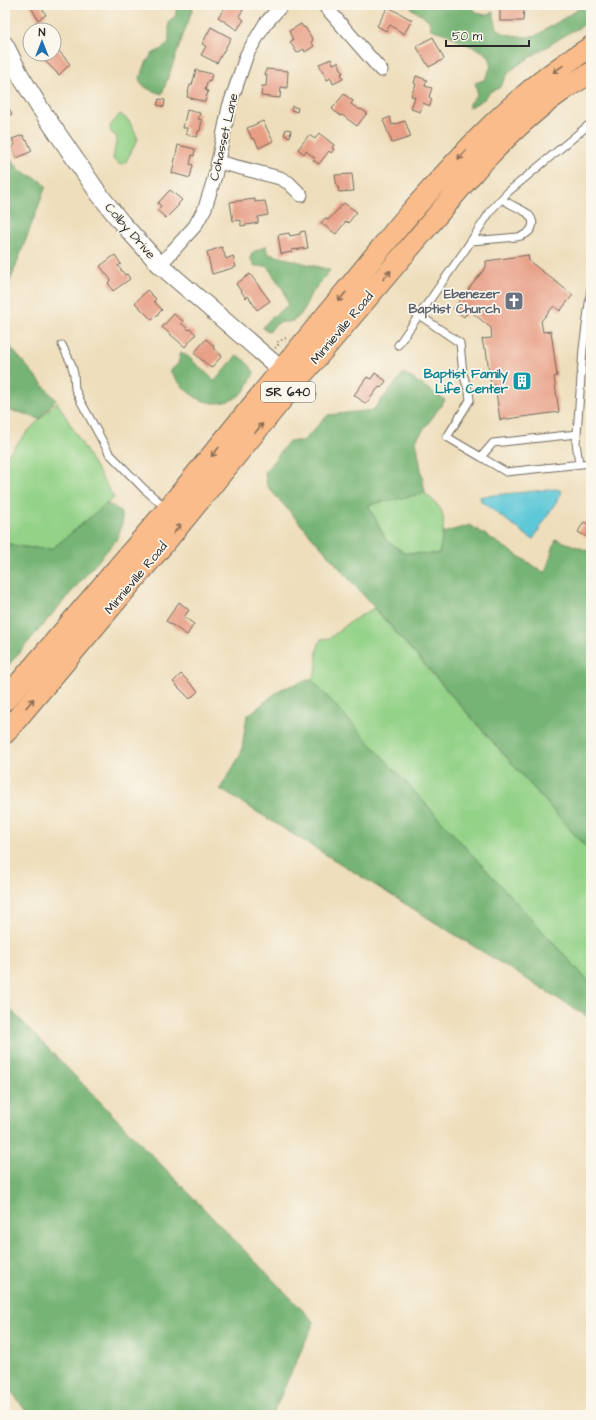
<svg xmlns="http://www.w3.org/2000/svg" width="596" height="1420" font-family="'Architects Daughter',sans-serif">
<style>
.green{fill:#93d287;stroke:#5f7e59}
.forest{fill:#76b474;stroke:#507050}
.water{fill:#5dc8d8;stroke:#447a82}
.building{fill:#e89e85}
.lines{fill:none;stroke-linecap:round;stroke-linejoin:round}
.service-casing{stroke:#6f6a5e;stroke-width:9}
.minor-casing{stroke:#6f6a5e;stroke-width:15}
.tertiary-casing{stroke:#6f6a5e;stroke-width:19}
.primary-casing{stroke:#6f6a5e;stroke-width:23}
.path{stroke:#6f6a5e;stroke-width:2;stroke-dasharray:1 3;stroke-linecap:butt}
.service{stroke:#fff;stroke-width:7}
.minor{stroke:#fff;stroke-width:13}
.tertiary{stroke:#fff;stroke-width:17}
.primary{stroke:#f9bc8a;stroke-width:21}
.oneway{stroke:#886c56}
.labels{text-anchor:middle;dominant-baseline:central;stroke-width:3.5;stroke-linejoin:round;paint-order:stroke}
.shield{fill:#fbf7ec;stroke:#696865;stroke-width:1}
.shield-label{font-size:12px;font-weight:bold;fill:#2b2b2b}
.street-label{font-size:13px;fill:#2b2b2b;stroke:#fbf7ec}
.worship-label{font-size:13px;font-weight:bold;fill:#5b616d;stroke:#fbf7ec;text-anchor:end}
.culture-label{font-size:13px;font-weight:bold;fill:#0d838f;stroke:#fbf7ec;text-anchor:end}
</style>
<rect width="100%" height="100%" fill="#fbf7ec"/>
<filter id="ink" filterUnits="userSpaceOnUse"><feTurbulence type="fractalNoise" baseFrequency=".025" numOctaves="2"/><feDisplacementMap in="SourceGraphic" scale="8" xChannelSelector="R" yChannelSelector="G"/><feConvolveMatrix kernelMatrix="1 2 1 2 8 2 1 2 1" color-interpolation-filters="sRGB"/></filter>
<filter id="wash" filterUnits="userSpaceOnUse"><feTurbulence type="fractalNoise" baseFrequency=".012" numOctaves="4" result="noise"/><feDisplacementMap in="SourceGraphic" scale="16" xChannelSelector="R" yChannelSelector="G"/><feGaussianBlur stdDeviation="0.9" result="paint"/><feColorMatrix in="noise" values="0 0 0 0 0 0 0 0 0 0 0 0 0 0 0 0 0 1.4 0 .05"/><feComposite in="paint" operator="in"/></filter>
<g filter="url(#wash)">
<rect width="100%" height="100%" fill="#eedebc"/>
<path class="green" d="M120,114L129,121L138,139L125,163L119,164L113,159L117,137L111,132L110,126Z
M57,402L114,498L52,549L22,547L5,543V458L29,430Z
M425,493C430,498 439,505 442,512C446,524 441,542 439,554L404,553L386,540L368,504Z
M374,608L591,853V984L311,679C320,668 316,663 317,651C318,647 319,643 321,639L330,638L350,622Z"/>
<path class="forest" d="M176,5H194L162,94C153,91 141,88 139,78L142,74L146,63L152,54L160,50L169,42V22L176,15Z
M410,5C427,5 446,3 464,5C476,7 477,20 493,12L497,28L504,34L527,37L537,35L585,5H591V21L567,34L518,65L510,71L499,88L491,91L484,99L469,108V103C477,97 479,93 475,83L484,80C501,55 483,51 463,43C458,41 454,37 449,35C444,33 437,31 431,29L429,20L412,9Z
M5,153L20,170L41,181L46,186L5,295Z
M266,245V249L269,254L330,270C324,278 317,286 311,294C306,302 305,312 297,318C286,327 280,316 271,330L266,331L263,327L271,318L288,305L284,291L267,266H255L250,258L253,252L260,249Z
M5,341L56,400L39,419L19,412L5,411Z
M181,352L186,355L215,381L237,355C244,360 251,365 254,373C251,379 248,385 245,390C232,405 210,407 194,396C184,390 177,380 170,371L178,364Z
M404,373L445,400L416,440L425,493L368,505L386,540L404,553L439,554L443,533L470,525L545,573L556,539L591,552V853L267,486L265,472L289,441H303L328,415L373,410Z
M106,504C127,509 124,522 117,539L5,669V543L22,547L52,549Z
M311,679L591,984V1019L220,789L241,754L247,716L281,689Z
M5,1004L314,1322L272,1415H29L5,1383Z"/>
<path class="water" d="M556,489L562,491L561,494L533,539L529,537L481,501L480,497L484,496Z"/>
<g id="blocks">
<path class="building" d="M30,5H45L41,7L46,15L38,20Z
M227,5H242L245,7L239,16L244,20L237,30L218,17Z
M500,5H512V8H524L523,21H500Z
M388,7L412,20L404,34L390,25L386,31L377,26Z
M301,24L304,28L305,27L313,40L311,42L314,46L305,52L304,49L297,53L290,42L293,40L289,31Z
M211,27L231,38L217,63L201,55L206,46L202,44Z
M433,37L444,59L429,67L416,46Z
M54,45L70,64L59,75L39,55L40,54H54Z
M331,59L333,64L338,62L343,73H341L343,79L333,84L331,78L327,80L319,64Z
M266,69L288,71L287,88L281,87L280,98L261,96L262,86H266L267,75H265Z
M196,70L212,74L210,81L208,80L205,90L208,91L205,102L187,97L190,85H192Z
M416,76L427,80L425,86L432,88L429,97L432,99L430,106L423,103L420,112L411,109L415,97L411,96L416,84L414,83Z
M344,94L353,101L351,104L360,110L361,109L367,113L357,126L342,115L341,116L332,109Z
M159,99L165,100L164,107L157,105Z
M6,104L12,114L5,118V105Z
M292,106L298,108L297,112L291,110Z
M187,110L200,113L198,119L202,120L200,131H198L197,137L186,134L187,128H183Z
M390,117L392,125L405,121L411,137L392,143L383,120Z
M263,121L273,141L259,148L254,138L252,139L247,128Z
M286,129L291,130L290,137L284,135Z
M319,133L334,145L332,148L334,149L331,153L329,151L319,164L313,160L315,158L306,151L304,154L298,149L309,135L315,139Z
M23,135L26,141L27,140L32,151L17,158L12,147L15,145L12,139Z
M178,145L195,149L194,156L192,155L190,164L193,165L190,178L172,173Z
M352,174L354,191L339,192L338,187H337L335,175Z
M170,190L182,200L178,204L179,205L166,218L157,210L161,206L158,203Z
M255,199V202L265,201L268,215L258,217V223L241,226V220L233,221L230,202Z
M344,203L357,212L348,223L346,221L336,234L321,223L325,218L328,220Z
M305,231L308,248L292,250V252L281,254L278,235L289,233L290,236L300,234V232Z
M222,247L226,259L233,256L236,267L212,274L207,252Z
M115,255L121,264L118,266L125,275L127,274L130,279L113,291L108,283L111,280L100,266Z
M528,255L529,261L573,295L560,311L554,306L541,321L543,332L551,331L557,376L554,377L559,412L500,420L495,385L491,386L486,349H484L482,339L492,338L491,328L469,310L464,317L453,309L486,267V261Z
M250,274L270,301L257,310L248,296L246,298L236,284Z
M147,290L156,299L154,301L162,310L152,320L135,303Z
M174,314L183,321L181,323L189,330L190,329L196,334L185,347L162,327Z
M206,339L214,346L213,348L222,356L211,368L194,353Z
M375,373L386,381L381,388L379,387L366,404L354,395L367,377L371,379Z
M584,522L591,525L590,539L578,532Z
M179,602L189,610L184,617L194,624L187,635L166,621Z
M181,674L198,691L190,699L173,682Z"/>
</g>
</g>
<g filter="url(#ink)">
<use href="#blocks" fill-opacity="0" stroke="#6f6a5e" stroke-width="1"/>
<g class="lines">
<g class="service-casing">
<path id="service" d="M471,241L517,237C530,235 539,224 527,213C520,208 510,205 502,199
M419,315L460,343L463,374L469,392L470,400L447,437L481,457L493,443L577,434L583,349L591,288
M62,345L71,363L74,374L75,389L81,402L109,453L143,488L166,508
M398,345L465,250L492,209L508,192L591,123
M298,384L312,395
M577,434L576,442L579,464
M481,457L506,472L591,463"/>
</g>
<g class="minor-casing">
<path id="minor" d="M324,5L381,70
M218,162L280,178L289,183L301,195
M160,265L195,226L205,208L215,176L229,107L247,54L265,24L282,5"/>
</g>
<g class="tertiary-casing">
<path id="tertiary" d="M5,45L20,75L40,108L99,194L121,222L160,265L292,379"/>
</g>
<g class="primary-casing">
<path id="primary" d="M5,700L167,510L404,220C460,156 517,91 591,47
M5,733L172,534L296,382L477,168C502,141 529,114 559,93C570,85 580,79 591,73"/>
</g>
<path class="path" d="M275,348L278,345L277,342L286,338"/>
<use href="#service" class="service"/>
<use href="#minor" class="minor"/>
<use href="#tertiary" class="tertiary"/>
<use href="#primary" class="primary"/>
</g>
<defs><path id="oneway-shaft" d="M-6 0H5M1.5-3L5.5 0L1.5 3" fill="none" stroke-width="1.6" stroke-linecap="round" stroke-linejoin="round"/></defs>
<g class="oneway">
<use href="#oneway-shaft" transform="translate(558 69) rotate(145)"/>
<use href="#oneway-shaft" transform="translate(462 155) rotate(133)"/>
<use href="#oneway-shaft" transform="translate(387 275) rotate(-49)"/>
<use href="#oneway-shaft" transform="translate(342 297) rotate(129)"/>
<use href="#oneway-shaft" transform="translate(259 428) rotate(-51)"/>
<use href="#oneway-shaft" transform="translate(215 452) rotate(130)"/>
<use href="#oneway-shaft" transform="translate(177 529) rotate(-51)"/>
<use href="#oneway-shaft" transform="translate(30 703) rotate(-50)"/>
</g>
</g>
<defs>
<g id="church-square" transform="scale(1)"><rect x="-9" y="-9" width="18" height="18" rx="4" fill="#6b7280" stroke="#fbf7ec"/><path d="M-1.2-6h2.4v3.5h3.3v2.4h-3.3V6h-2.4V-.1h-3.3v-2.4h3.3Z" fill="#fff"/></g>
<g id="building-square" transform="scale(1)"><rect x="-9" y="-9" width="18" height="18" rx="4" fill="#0f9aa8" stroke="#fbf7ec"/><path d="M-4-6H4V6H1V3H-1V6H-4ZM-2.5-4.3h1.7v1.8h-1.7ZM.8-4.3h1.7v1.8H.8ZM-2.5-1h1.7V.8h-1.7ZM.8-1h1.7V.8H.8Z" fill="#fff"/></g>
</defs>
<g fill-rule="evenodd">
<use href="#church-square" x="514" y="301"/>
<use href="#building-square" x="522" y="381"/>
</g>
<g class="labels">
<rect class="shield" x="261" y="382" width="54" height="20" rx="3"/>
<g class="shield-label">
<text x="288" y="392">SR 640</text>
</g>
<g class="street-label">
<text transform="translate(224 137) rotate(-77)">Cohasset Lane</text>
<text transform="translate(130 231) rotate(49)">Colby Drive</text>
<text transform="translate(342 328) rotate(-50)">Minnieville Road</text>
<text transform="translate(136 578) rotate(-50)">Minnieville Road</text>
</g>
<g class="worship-label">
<text x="500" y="294">Ebenezer<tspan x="500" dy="15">Baptist Church</tspan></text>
</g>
<g class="culture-label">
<text x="508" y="374">Baptist Family<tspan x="508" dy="15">Life Center</tspan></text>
</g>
</g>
<rect width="596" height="1420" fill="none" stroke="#fbf7ec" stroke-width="20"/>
<g transform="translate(42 42)"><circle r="19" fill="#fbf7ec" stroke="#a8a59f"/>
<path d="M0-3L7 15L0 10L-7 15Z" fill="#1f6fb2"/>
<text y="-6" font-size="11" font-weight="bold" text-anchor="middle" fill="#2b2b2b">N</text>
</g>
<path d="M446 40v6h83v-6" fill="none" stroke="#2b2b2b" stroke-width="2"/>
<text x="452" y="40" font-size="12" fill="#2b2b2b" stroke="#fbf7ec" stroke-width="3" paint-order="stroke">50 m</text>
</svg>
